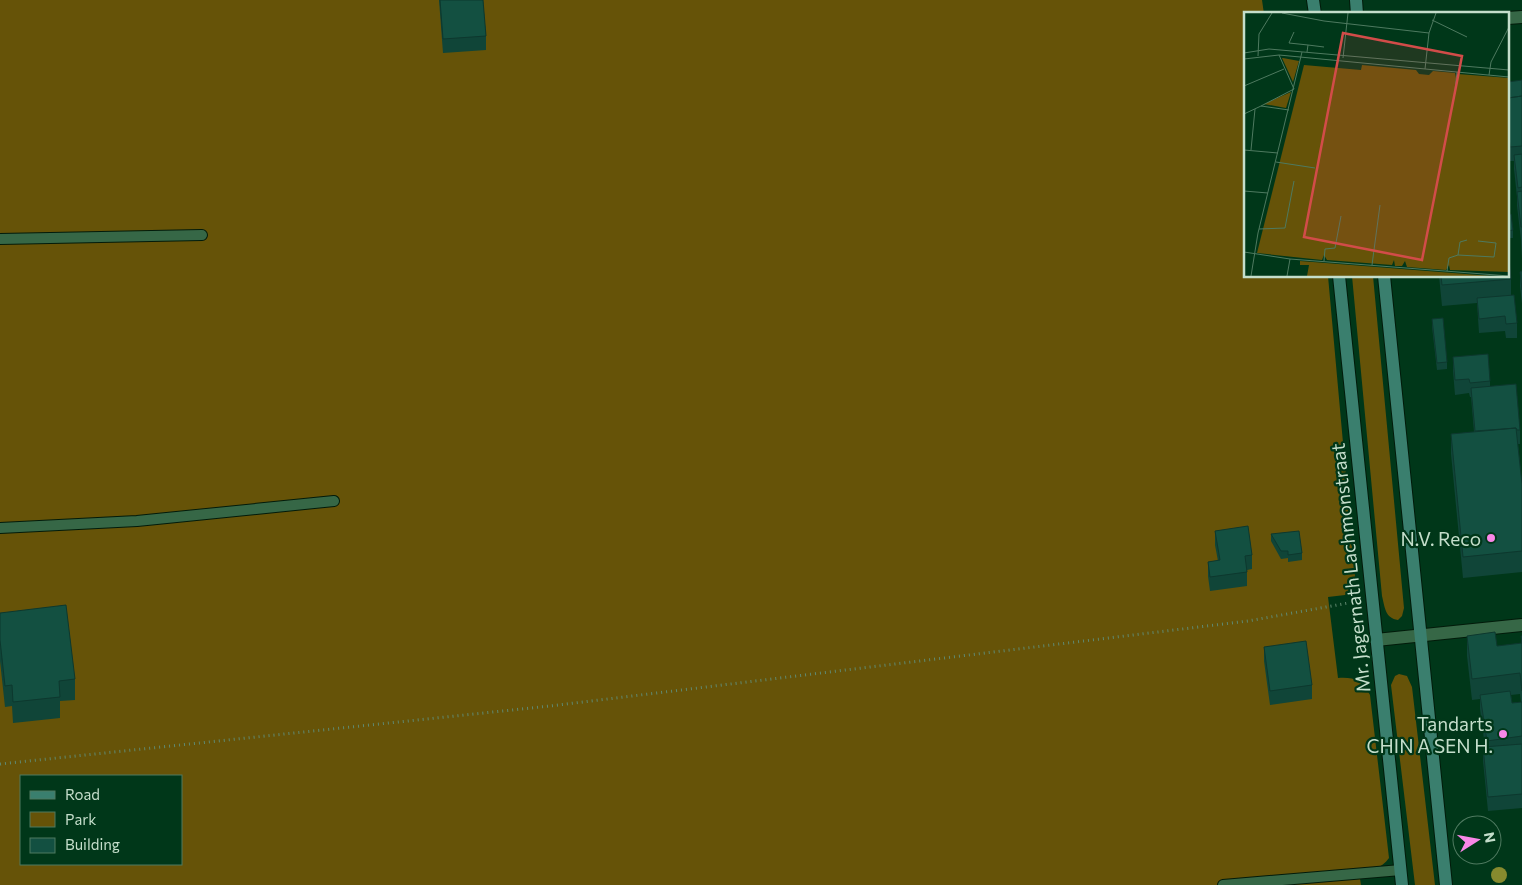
<svg xmlns="http://www.w3.org/2000/svg" width="1522" height="885" font-family="Commissioner,sans-serif">
<style>
.green{fill:#665308;fill-rule:evenodd}
.lines{fill:none;stroke-linecap:round;stroke-linejoin:round}
.lane-casing{stroke:#021b0a;stroke-width:12}
.street-casing{stroke:#021b0a;stroke-width:14}
.secondary-casing{stroke:#021b0a;stroke-width:14}
.path{stroke:#608970;stroke-width:3;stroke-dasharray:1 4;stroke-linecap:butt}
.lane{stroke:#366746;stroke-width:10}
.street{stroke:#366746;stroke-width:12}
.secondary{stroke:#3a7f6e;stroke-width:12}
.tree{fill:#868a2e}
.wall{fill:#104538;fill-rule:evenodd}
.building{fill:#135041;stroke:#0d382e}
.poi-dot{fill:#f987e8;stroke:#003719;stroke-width:2}
.labels{text-anchor:middle;dominant-baseline:central;stroke-width:4.5;stroke-linejoin:round;paint-order:stroke}
.poi-label{font-size:19px;fill:#c4decb;stroke:#003719;text-anchor:end}
.street-label{font-size:19px;fill:#c4decb;stroke:#003719}
.inset-road{fill:none;stroke:#4e7a60;stroke-width:1}
.view{fill:#d24c49;fill-opacity:0.15;stroke:#d24c49;stroke-width:2.5}
.inset-edge{fill:none;stroke:#c4decb;stroke-width:2.5}
</style>
<rect width="100%" height="100%" fill="#003719"/>
<path class="green" d="M0,0H1262L1264,14H1246V276H1328L1355,576L1353,585L1345,595L1328,597L1338,678C1354,677 1362,680 1370,695L1389,858C1381,869 1372,870 1359,872L1361,885H0ZM21,776H181V864H21Z
M1352,276H1373L1404,608L1402,616L1398,620C1385,618 1385,608 1382,596Z
M1399,674L1407,676L1412,687L1435,885H1415L1391,685L1395,676Z"/>
<g class="lines">
<g class="lane-casing">
<path id="lane" d="M0,239L202,235
M0,528L137,521L334,501
M1223,885L1401,870"/>
</g>
<g class="street-casing">
<path id="street" d="M1508,18L1522,17
M1376,640L1522,625"/>
</g>
<g class="secondary-casing">
<path id="secondary" d="M1313,0L1315,14
M1356,0L1357,14
M1339,276L1402,885
M1384,276L1446,885"/>
</g>
<path class="path" d="M0,764L550,706L1248,621L1354,602"/>
<use href="#lane" class="lane"/>
<use href="#street" class="street"/>
<use href="#secondary" class="secondary"/>
</g>
<circle class="tree" cx="1499" cy="875" r="8"/>
<path class="wall" d="M439,0H483L486,36V50L443,53Z
M1522,80V259L1521,240L1517,206V197L1514,169V161H1510L1508,141V82Z
M1508,215L1513,230V238H1508Z
M1522,271V304L1520,286V272Z
M1439,276H1508L1511,279V295L1517,323V338H1506L1505,331L1479,333L1477,303L1442,306Z
M1432,319L1447,362V369L1437,370L1432,327Z
M1453,357L1490,381V386L1520,430V444H1518L1522,484V572L1463,578L1451,454V434L1474,432L1471,397H1470L1469,393L1455,395L1453,371Z
M1215,531L1252,555V569L1247,570V586L1210,591L1208,576V562L1218,561L1215,545Z
M1271,534L1302,553V560L1288,562V558L1281,559L1271,541Z
M0,613L75,679V700L60,701V718L13,723L12,706L5,707L0,661Z
M1467,636L1497,646L1521,643V636H1522V808L1488,811L1483,761V747H1485L1480,709V699L1472,700L1467,656ZM1520,694L1521,702L1512,703L1511,695Z
M1264,647L1312,685V699L1270,705L1264,661Z"/>
<path class="building" d="M440,0H483L486,36L443,39Z
M1522,80V96L1508,98V82Z
M1522,96V146L1510,147L1508,126V98Z
M1522,154V187L1518,188L1514,155Z
M1522,191V227H1521L1517,192Z
M1511,214L1513,230L1508,231V215Z
M1508,249L1511,279L1442,285L1441,276H1508Z
M1522,271V290L1520,272Z
M1514,295L1517,323L1506,324L1505,316L1479,319L1477,298Z
M1443,318L1447,362L1437,363L1432,319Z
M1488,354L1490,381L1470,383L1469,379L1455,380L1453,357Z
M1516,384L1520,430H1517L1516,428L1475,431L1471,388Z
M1516,428L1522,484V551L1463,557L1451,434Z
M1248,526L1252,555L1245,556L1247,572L1210,577L1208,562L1220,560L1215,531Z
M1299,531L1302,553L1288,555V551H1281L1271,534Z
M66,605L75,679L59,681L60,697L13,702L12,685L5,686L0,640V613Z
M1495,632L1497,646L1522,643L1521,636H1522V691L1520,673L1472,679L1467,636Z
M1306,641L1312,685L1270,691L1264,647Z
M1510,691L1512,703L1522,702V736L1487,741L1480,695Z
M1522,744V794L1488,797L1483,747Z"/>
<g class="poi-dot">
<circle cx="1491" cy="538" r="5"/>
<circle cx="1503" cy="734" r="5"/>
</g>
<g class="labels">
<g class="poi-label">
<text x="1481" y="538">N.V. Reco</text>
<text x="1493" y="723">Tandarts<tspan x="1493" dy="22">CHIN A SEN H.</tspan></text>
</g>
<g class="street-label">
<text transform="translate(1350 568) rotate(-96)">Mr. Jagernath Lachmonstraat</text>
</g>
</g>
<g transform="translate(1244 12)">
<rect width="265" height="265" fill="#003719"/>
<path d="M39,46L55,49L49,70L38,46ZM60,53L117,58L118,53L172,58L175,62L185,63L189,59L211,61L212,66L214,62L265,66V260L206,258L205,253L202,258L163,255L161,249L158,254H151L150,248L148,253L83,248L80,243L78,248L13,241ZM47,80L42,96L20,92ZM56,249L247,264H63L65,253H56Z" fill="#665308"/>
<path class="inset-road" d="M38,1L80,9L185,21M188,8L223,25M50,20L45,31L64,33L63,40M64,33L80,35M0,41L25,37L265,58M14,44L15,22L28,1M99,46L104,1M0,47L35,43L265,65M181,57L185,21L192,1M245,63L247,50L265,15M0,74L40,57M210,87L213,60M17,94L50,77L35,43M0,102L17,94L45,98M0,138L34,141M7,138L11,97M32,150L71,156M0,179L24,181M15,217L41,216L50,169M0,240L46,247L265,264M214,243L250,245L252,231L234,229M80,249L81,237L91,236L97,204M128,253L136,193M203,259L205,246L214,243L216,230L223,228M7,264L14,221L58,40M43,264L46,247"/>
<path class="view" d="M99,21L218,44L178,248L60,225Z"/>
<rect width="265" height="265" class="inset-edge"/>
</g>
<rect x="20" y="775" width="162" height="90" fill="#003719" stroke="#4e7a60"/>
<rect x="30" y="791" width="25" height="8" fill="#3a7f6e" stroke="#4e7a60"/>
<text x="65" y="800" font-size="15" fill="#c4decb">Road</text>
<rect x="30" y="812" width="25" height="15" fill="#665308" stroke="#4e7a60"/>
<text x="65" y="825" font-size="15" fill="#c4decb">Park</text>
<rect x="30" y="838" width="25" height="15" fill="#135041" stroke="#4e7a60"/>
<text x="65" y="850" font-size="15" fill="#c4decb">Building</text>
<g transform="translate(1477 840) rotate(79)"><circle r="24" fill="#003719" stroke="#4e7a60"/>
<path d="M0-4L9 19L0 12L-9 19Z" fill="#f987e8"/>
<text y="-8" font-size="14" font-weight="bold" text-anchor="middle" fill="#c4decb">N</text>
</g>
</svg>
